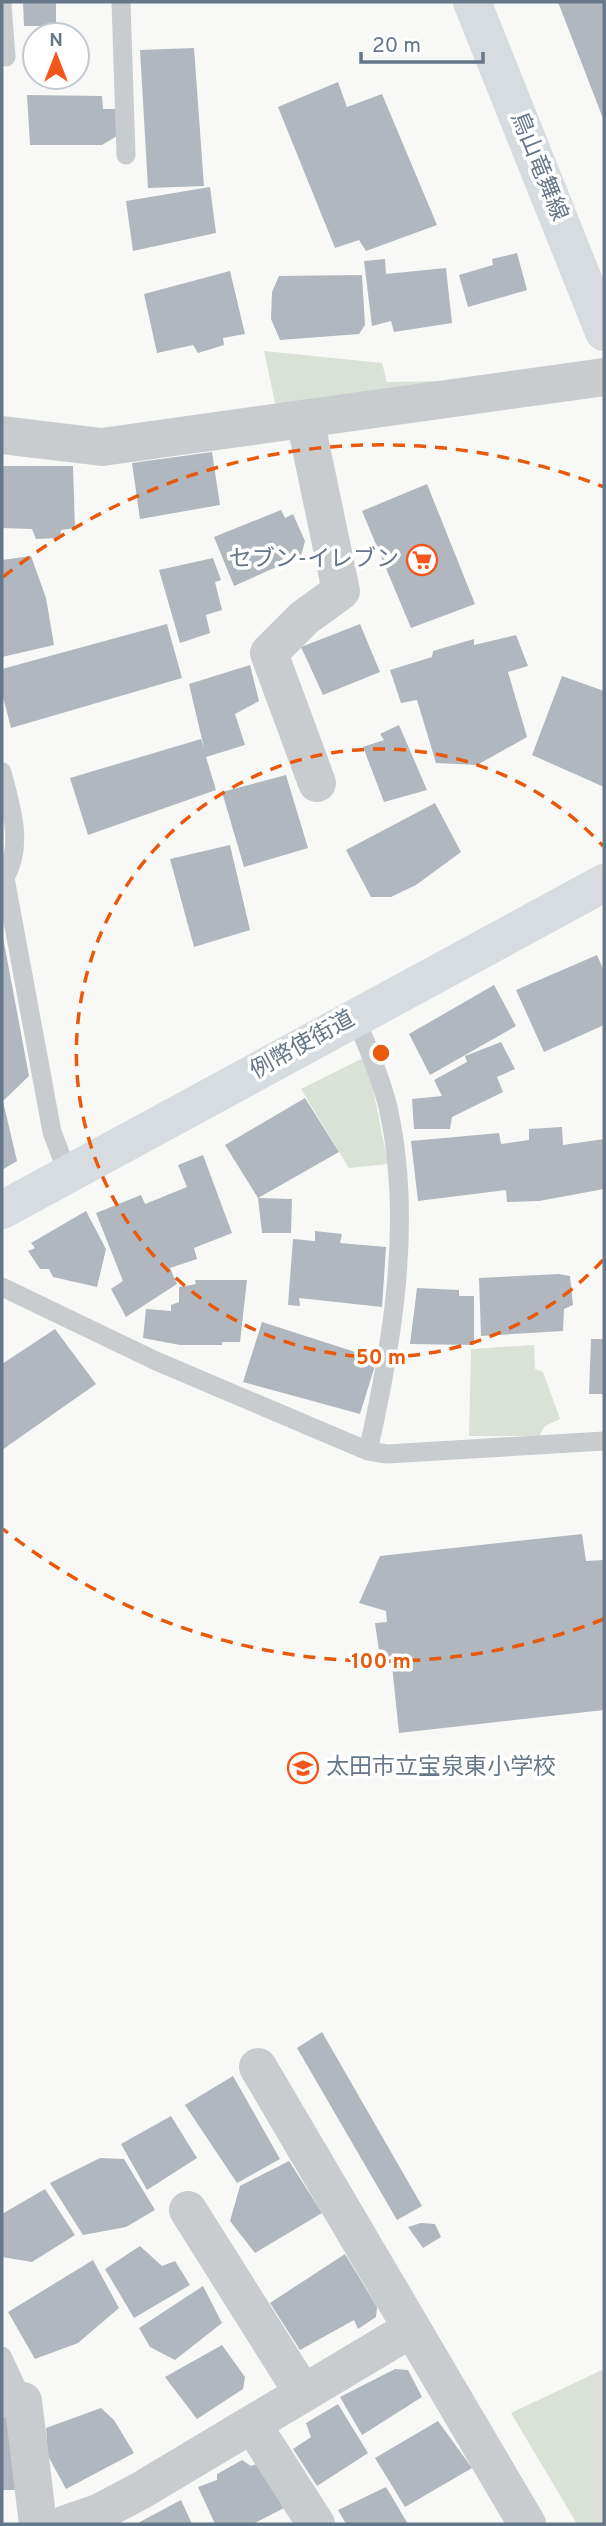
<svg xmlns="http://www.w3.org/2000/svg" width="606" height="2526" font-family="Overpass,'Noto Sans JP',sans-serif">
<style>
.green{fill:#dae1d6}
.building{fill:#b0b7be}
.lines{fill:none;stroke-linecap:round;stroke-linejoin:round}
.service{stroke:#c8cccf;stroke-width:19}
.minor{stroke:#c8cccf;stroke-width:38}
.secondary{stroke:#d6dce0;stroke-width:38}
.ring{fill:none;stroke:#e8590c;stroke-width:3.5;stroke-dasharray:12 9}
.labels{text-anchor:middle;dominant-baseline:central;stroke-width:7;stroke-linejoin:round;paint-order:stroke}
.street-label{font-size:23px;fill:#657789;stroke:#fff}
.poi-label{font-size:23px;fill:#657789;stroke:#fff;text-anchor:end}
.centre{fill:#e8590c;stroke:#fff;stroke-width:3.5}
.ring-label{font-size:21px;text-anchor:middle;font-weight:bold;fill:#e8590c;stroke:#fff;stroke-width:7;stroke-linejoin:round;paint-order:stroke}
</style>
<rect width="100%" height="100%" fill="#f8f9f6"/>
<path class="green" d="M264,351L382,363L387,382L442,381L277,412Z
M361,1059L369,1069L388,1164L349,1168L301,1089Z
M534,1345L535,1369L543,1372L560,1419L545,1426L539,1436H469L471,1349Z
M604,2369V2524H577L511,2413Z"/>
<path class="building" d="M23,2H56V26H24Z
M558,2H604V121Z
M194,48L204,186L148,188L140,50Z
M338,82L347,107L382,94L437,225L366,251L359,240L335,248L278,107Z
M27,95L102,96L103,109H118L117,136L102,145H30Z
M210,187L216,233L133,251L126,201Z
M517,253L527,290L468,307L459,275L493,265L492,259Z
M385,259L386,274L446,268L452,323L394,332L391,321L372,326L364,261Z
M230,271L245,334L223,338L224,345L198,353L193,345L157,353L144,294Z
M362,275L365,325L359,334L280,340L271,319L272,292L279,276Z
M212,452L220,505L140,519L132,463Z
M2,466H73L75,528L61,530L60,538L36,539L32,529L2,528Z
M427,484L475,604L411,628L362,511Z
M281,510L285,518L293,514L305,541L301,556L234,586L214,537Z
M31,556L46,598L54,645L2,657V560Z
M213,558L221,580L215,582L222,610L206,615L210,633L180,643L159,570Z
M167,624L182,678L11,728L2,693V669Z
M360,624L380,672L323,695L301,647Z
M516,635L528,666L508,672L527,737L477,765L436,763L417,700L401,703L390,670L432,657L433,651L474,639V645Z
M250,665L259,701L235,714L245,745L206,757L216,790L88,835L70,778L201,739L204,748L189,684Z
M562,676L604,691V787L532,755Z
M399,725L427,790L384,802L363,747L384,740L380,734Z
M286,775L308,848L244,867L222,792Z
M435,803L461,852L416,885L391,897H371L346,850Z
M230,845L250,930L194,947L170,859Z
M2,932L29,1076L3,1101L17,1161L2,1170Z
M597,955L604,971V1025L544,1052L516,990Z
M494,985L516,1026L430,1075L409,1034Z
M501,1042L515,1069L497,1077L503,1092L452,1117L450,1129H414L412,1099L442,1096L434,1080L467,1062L465,1056Z
M305,1098L339,1152L258,1198L292,1199L291,1233H262L258,1198L225,1145Z
M562,1127L563,1145L604,1139V1189L539,1201L507,1202L506,1190L418,1201L411,1141L499,1133L501,1144L529,1140V1129Z
M203,1155L232,1233L194,1248L197,1259L170,1268L177,1284L126,1317L111,1289L123,1281L96,1213L141,1195L145,1204L187,1187L178,1165Z
M86,1211L106,1249L97,1287L53,1277L49,1269H40L28,1251L35,1248L31,1243Z
M315,1231L342,1234L340,1243L386,1247L382,1307L299,1298L300,1306L288,1305L293,1239L315,1241Z
M559,1274L570,1276L573,1305L564,1309L563,1331L481,1336L479,1278Z
M195,1280H247L240,1342H222V1345H180L143,1338L146,1309L171,1311V1305L179,1302V1287L196,1284Z
M417,1288L459,1290V1296H474V1345L410,1344Z
M262,1322L377,1359L360,1414L243,1382Z
M55,1329L96,1384L2,1450V1364Z
M591,1339H604V1394H589Z
M582,1534L586,1561L604,1560V1710L399,1733L391,1656L380,1658L375,1623L387,1622L386,1611L359,1603L380,1556Z
M322,2032L422,2206L397,2220L297,2048Z
M233,2076L280,2159L237,2183L185,2105Z
M171,2116L197,2158L147,2190L121,2144Z
M100,2158L124,2159L155,2210L126,2227L83,2235L50,2183Z
M289,2161L322,2213L255,2253L230,2221L240,2186Z
M45,2189L75,2235L32,2262L2,2257V2214Z
M421,2223L435,2224L441,2237L423,2248L408,2227Z
M140,2246L162,2266L175,2261L190,2285L134,2318L105,2269Z
M345,2254L377,2307L376,2317L358,2329L354,2320L300,2350L270,2303Z
M93,2260L119,2308L78,2343L35,2359L8,2312Z
M203,2286L222,2323L175,2360L150,2347L139,2328Z
M222,2345L245,2377L243,2389L197,2419L165,2377Z
M395,2369L408,2370L422,2397L362,2435L340,2397Z
M338,2404L368,2453L317,2486L293,2449L311,2437L306,2423Z
M101,2408L114,2420L134,2453L66,2489L48,2456L46,2428Z
M2,2417L10,2418L22,2490H2Z
M438,2421L472,2468L405,2507L375,2458Z
M242,2460L251,2466L263,2462L284,2508L253,2524H215L198,2487L217,2480V2474Z
M386,2487L408,2524H346L338,2510Z
M181,2500L192,2524H136Z"/>
<g class="lines">
<path class="service" d="M121,2L126,155
M2,4L6,57
M2,772C11,808 24,844 5,878L52,1132L68,1174
M355,1017C368,1047 380,1076 388,1107C413,1219 393,1341 368,1451
M2,1287L156,1361L368,1451L387,1454L604,1441
M2,2356L23,2401"/>
<path class="minor" d="M305,419L341,591L304,618L269,653L317,783
M2,435L102,447L604,377
M258,2067L527,2524
M188,2210L303,2393
M2,2398L23,2401L38,2524
M252,2424L316,2524
M66,2524L98,2513L140,2491L411,2329"/>
<path class="secondary" d="M472,2L604,332
M2,1210L604,883"/>
</g>
<g class="ring">
<path d="M603 1260A304 304 0 1 1 603 846"/>
<path d="M604 1619A608 608 0 0 1 3 1529M3 577A608 608 0 0 1 604 487"/>
</g>
<defs>
<g id="supermarket-ring" transform="scale(1.575)"><circle r="9.5" fill="#fff" stroke="#f3571b" stroke-width="1.5"/><path d="M-6-5.5h2.5l.6 2H6L4.5 2H-2.5L-4.4-4H-6ZM-1.5 3.2a1.3 1.3 0 1 0 .1 0ZM3 3.2a1.3 1.3 0 1 0 .1 0Z" fill="#f3571b"/></g>
<g id="school-ring" transform="scale(1.575)"><circle r="9.5" fill="#fff" stroke="#f3571b" stroke-width="1.5"/><path d="M0-5L7-2L0 1L-7-2ZM-4 1L0 2.5L4 1V4Q0 6-4 4Z" fill="#f3571b"/></g>
</defs>
<g fill-rule="evenodd">
<use href="#supermarket-ring" x="422" y="560"/>
<use href="#school-ring" x="303" y="1768"/>
</g>
<g class="labels">
<g class="street-label">
<text transform="translate(538 167) rotate(68)">鳥山竜舞線</text>
<text transform="translate(303 1046) rotate(-29)">例幣使街道</text>
</g>
<g class="poi-label">
<text x="399" y="560">セブン-イレブン</text>
<text x="326" y="1768" text-anchor="start">太田市立宝泉東小学校</text>
</g>
</g>
<circle cx="381" cy="1053" r="10" class="centre"/>
<g class="ring-label">
<text x="381" y="1364">50 m</text>
<text x="381" y="1668">100 m</text>
</g>
<rect width="606" height="2526" fill="none" stroke="#657789" stroke-width="7"/>
<g transform="translate(56 56)"><circle r="33" fill="#ffffff" stroke="#c1c9d0" stroke-width="2"/>
<path d="M0-5L12 26L0 18L-12 26Z" fill="#f3571b"/>
<text y="-10" font-size="19" font-weight="bold" text-anchor="middle" fill="#657789">N</text>
</g>
<path d="M361 52v10h122v-10" fill="none" stroke="#657789" stroke-width="3.5"/>
<text x="372" y="52" font-size="21" fill="#657789" stroke="#ffffff" stroke-width="5" paint-order="stroke">20 m</text>
</svg>
